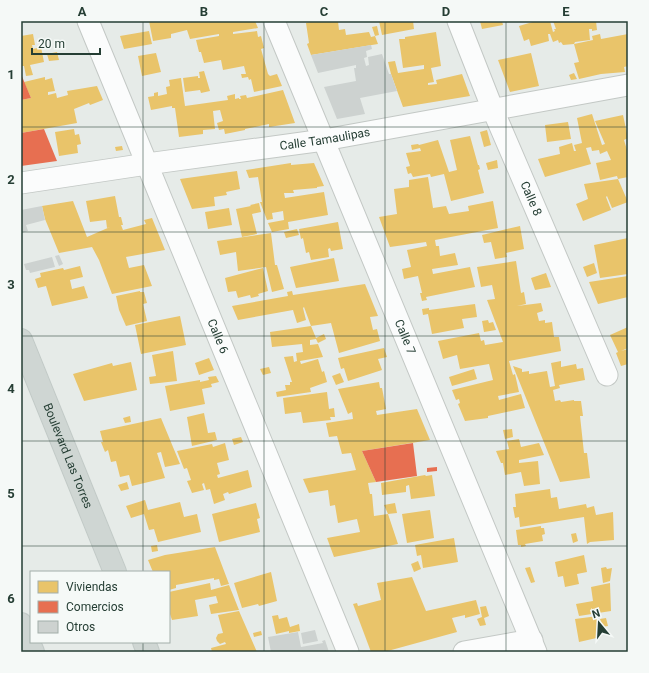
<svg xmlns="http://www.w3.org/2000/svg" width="649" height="673" font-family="Roboto,sans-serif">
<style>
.homes{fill:#e9c46a}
.shops{fill:#e76f51}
.building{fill:#cdd2d0}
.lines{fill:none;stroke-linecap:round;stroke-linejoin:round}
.minor-casing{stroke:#c3c8c5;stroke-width:23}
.primary-casing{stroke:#c2cac7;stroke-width:24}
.minor{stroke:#fbfcfc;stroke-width:21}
.primary{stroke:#cfd6d3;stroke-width:22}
.grid{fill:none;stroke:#253e34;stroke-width:1;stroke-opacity:0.55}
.labels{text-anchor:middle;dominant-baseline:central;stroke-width:4;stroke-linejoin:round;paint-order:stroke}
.street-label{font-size:12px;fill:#253e34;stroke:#f5f9f7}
.neatline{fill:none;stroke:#253e34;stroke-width:1.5}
.grid-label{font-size:13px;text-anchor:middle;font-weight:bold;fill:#253e34}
</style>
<rect width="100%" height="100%" fill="#e6ebe8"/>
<path class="homes" d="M149,21H255L258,28L233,32V34L257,31L258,37L261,36L264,48L261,49L268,74L270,76L277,74L282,86L254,92L251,79L249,80L248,77L242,78L241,74H246L244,66L223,70L221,60L204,63L201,52H199L196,40L219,36V34L190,39L187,30L171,34V38L153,41Z
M315,21H338L339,30L345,29L346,35L369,32L371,37L375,36L378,44L311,55L307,44L309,43L306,23Z
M379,21H413L414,29L382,35Z
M480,21H502L503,25L482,29Z
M536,21H550L553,32L555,31L554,29H556L553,21H596L597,30L592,31V29H589L590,40L575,42L574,44L593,40L592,36L600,34L601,39L628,34V66L624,67L625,72L601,74L579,79L574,63L579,62L574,44L563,45L561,42L559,43L558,40L553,42L550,34H548L549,41L531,46L529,39L524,41L519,26Z
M377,26L379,35L375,36L372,27Z
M149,31L152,44L124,49L120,36Z
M436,32L441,66L431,68L434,82L428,83V85L437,84L436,80L462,74L470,96L403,107L391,74L388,62L395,61L398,73L424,69V65L403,68L399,39H405V37Z
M33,34L35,45H32L33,49L41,47L44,62L30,65L33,75L26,76L24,66H21V36Z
M57,52L59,60L49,61L47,54Z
M156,53L161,72L142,76L138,56Z
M531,53L539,86L510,92L498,60Z
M204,71L210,91L201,93L200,90L185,92L183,78L198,76V78H200L199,72Z
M574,73L577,79L571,80L569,75Z
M45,77V80L52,78L55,91L48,92V95L56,93L57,98L68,95L67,91L97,86L103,100L90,105L89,103L74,109L77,123L21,133V100L31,98L24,82Z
M181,78L185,106L228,100L227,96L235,94V99L239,98V99H241L240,96L246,95L247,98L283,90L295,123L269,127V124L245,129V130L225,134L224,129L219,130L217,123L223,121L220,110L213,111L215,129L203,130V134L179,137L175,108H172V106L151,110L148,97L154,96V93L158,92V96L167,94L166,87L170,86L169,80Z
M592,114L602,145L605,144L595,121L623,115L628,138L624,140L627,150L628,149V177L618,179L617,176L600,180L596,163L611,160L607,151L600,154L599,150L592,151L591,147L586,148L591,164L545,177L538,159L560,154L559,147L572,143L574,151H576L574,145L582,143L577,118Z
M568,122L571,139L547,142L545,125Z
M74,129L75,135L79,134L81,144L77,145L78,153L59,156L55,132Z
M487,130L491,145L484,147L480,132Z
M470,136L478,165H479L480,169L478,170L484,193L451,201L444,174L431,177L430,174L413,177L411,173L408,174L406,167L410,166L406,153L421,151L420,148L412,150L411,145L418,144L419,145L438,140L449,172L457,170L450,140Z
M122,146L123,150L116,151L115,147Z
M497,160L498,168L488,170L486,163Z
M291,163V165L314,163L324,186L317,187V188L293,190L294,193H284L285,198L324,192L328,215L288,222L289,229L272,232L268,223L284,220L283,211L272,213L273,219L267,220L260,202H262L258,177L249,178L246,170Z
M237,171L240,189L226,192L227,195L214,197L215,206L192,209L180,179Z
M428,177L433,208L446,206L449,214L469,211L468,206L493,201L498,228L435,240L436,246H439L440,256L455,253L458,265L432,269L433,274L470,267L475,287L426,297L427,300L422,301L420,293H422L418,276L404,279L402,269L411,267L407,250L427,246L426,242L390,247L379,217L397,214L394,189L409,187V180Z
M618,179L628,202L612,208L607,196L606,197L611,210L583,221L576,204L588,199L584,184Z
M115,196L119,217H121L123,225H121L123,230L146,224L144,220L152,218L165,250L126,257L129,268L144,265L152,286L112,294L99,260L92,247L59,253L45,219L42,206L73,201L87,237L110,227L107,228L106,220L90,222L86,201Z
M259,203L261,212L252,214L257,234L242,237L236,209L251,206L250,205Z
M229,208L232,225L208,229L205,212Z
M338,222L343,249L331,251L330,248L328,249L329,257L311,260L309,252L306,253L303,238L301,239L299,229Z
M520,226L524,249L506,253L507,257L495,259L491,242L484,243L482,235Z
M297,229L299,235L286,238L284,232Z
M271,233L275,265H277L284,289L272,292L266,267L238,271L236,252L220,255L217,241Z
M628,238V274L600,278L594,245Z
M334,258L339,281L296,288L290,267Z
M516,261L521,293L524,292L526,304L517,306L541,303L543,311L537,313L539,321L545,320V323L552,322L554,337H559L561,351L509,361L513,375L515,374L519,392L498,396L499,400L521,394L525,408L488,416V418L465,421L458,404L460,403L459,399L456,400L452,390L493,380L489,364L460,369L457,355L443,359L438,341L479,333L481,341L484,340L485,345L503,342L487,300L495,299L492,285L481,287L477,267Z
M594,263L597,273L587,277L583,267Z
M80,266L83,277L70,280L72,289L84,286L88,298L52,306L46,286L38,288L35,279L41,277L40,273L63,268L64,270Z
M263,268L268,291L258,294L259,296L251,298L250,295L238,298L236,291L228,292L225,278Z
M546,273L551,287L535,290L531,278Z
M628,276V297L598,304L589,282Z
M365,284L378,316L370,317L373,330L377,329L380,341L339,353L331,323L311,326L304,307L303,308L306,320L297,323L293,310L238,320L232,306L288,296L287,292L292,291L293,295Z
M140,291V292H144L147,303L143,304L147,321L126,326L119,310L116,296Z
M475,304L477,317L462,319L464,328L432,334L428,314L423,315L422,309L429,308V310Z
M180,316L186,345L141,354L135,325Z
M488,320L489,323L493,322L496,330L484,332L482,321Z
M311,326L316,338L324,334L326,339L318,343L316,339L310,340V345L318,344L323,357L300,361L301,364L318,359L322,372L324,371L327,382L310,388L311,392L277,397L276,392L286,390L285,385H290V382H292L284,357L293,356L294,362L297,361L296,353L303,352L302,344L272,347L270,332Z
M628,327V348L621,351L628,349V364L621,366L616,353L618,352L610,335Z
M384,348L387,357L378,359L382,370L348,381L344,368L341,369L338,358Z
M173,351L177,381L150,384L149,377L156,376L152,355Z
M209,358L214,370L199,375L195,363Z
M561,361V367L576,364L577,369L583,368L585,380L559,385L560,388L553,390L555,401L560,400L561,402L574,400V401H581L583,416H580L584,453H587L590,478L560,482L513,366L522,369V372L529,371V374L547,371L550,387L555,386L551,363Z
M131,362L137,390L84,401L73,374L112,363L113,366Z
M269,367L271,373L263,375L260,369Z
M474,369L477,379L452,386L449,377Z
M340,373L344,382L336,385L332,376Z
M216,376L219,382L211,384L212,387L202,389L205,404L170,411L165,386L200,380V382L209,380L208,377Z
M379,382L380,388H382L386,409L376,411L377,415L417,409L430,440L362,451L376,482L368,483L370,494H372L374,516L388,514L398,544L334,557L327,538L360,532L357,519L338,523L335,505L330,506L328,490L309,493L303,479L356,470L351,453L342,454L337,436L329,437L326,423L353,419L352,412L348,414L338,389Z
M327,392L329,409L334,408L335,417H330L331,420L303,423L301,412L285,414L283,398Z
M204,413L208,433L215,432L217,440L192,446L187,417Z
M130,416L131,422L125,423L123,418Z
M161,418L180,464L165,467L161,452L157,453L165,478L132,486L129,475L120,477L116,461L111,462L108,450L105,452L101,442H103L100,431Z
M512,429L513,437L505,439L503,430Z
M241,437L243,442L234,445L232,439Z
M519,439L521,447L539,443L544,455L519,460V463L538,461L540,484L524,486L521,472L505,475L503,463H501L496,451L509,449L507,441Z
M225,443L229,460L217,463L220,474L217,475L218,478L248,470L252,487L229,494L228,492L223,494L225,500L214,504L210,489L206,490L204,483L202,484L204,490L192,493L187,481L191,480L187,468L184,469L177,451L212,444L213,447Z
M425,475L426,476L432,475L435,496L411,499L409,485L406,486V492L382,495L381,483Z
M127,482L129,489L121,491L118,485Z
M550,489L551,498L557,497L559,509L586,504L587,508L594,506L596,515L613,512L614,540L590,542L587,544L584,517L520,527L519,517L515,518L513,507H516L515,494Z
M145,500L148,510L180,502L184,517L197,514L201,532L158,542L154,529L149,530L144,514L131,518L126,506Z
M256,503L260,518L257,519L260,532L219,542L212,514Z
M395,503L397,513L388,514L384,505Z
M430,510L434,538L407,543L402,514Z
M541,526V528H544L545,534L542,535L543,541L525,544L526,546L521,547V545H518L516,530Z
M576,533L578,541L573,543L571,534Z
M454,538L458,562L423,568L421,555L417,556L415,545Z
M157,545L158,551L152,552L151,546Z
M215,547L229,584L221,586L219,579L214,580V578L176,585V588L169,590V572H153L148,560L165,555Z
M584,555L587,572L577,574L579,584L565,587L563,576L558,577L555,562Z
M418,561L421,569L414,572L411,564Z
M530,567L535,582L531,583L525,568Z
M606,567L607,569L612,568L610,581L603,583L601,568Z
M271,572L277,601L259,606L258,604L242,608L234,583Z
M412,577L426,611L476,600L480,614L465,618V615L452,618L457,632L384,652H371L353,604L357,603L358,606L381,600L377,583Z
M210,583L211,590L229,585L239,610L211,614L209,605L218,603L216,596L195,600L198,616L172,620L169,611V592Z
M610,583L611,611L579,616L576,604L593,601L591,587Z
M486,606L489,616L484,618L486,625L480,626L477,619L482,617L480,607Z
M239,611L257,652H212L211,648L226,644L225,642L220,644L217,641L216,638L218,634L223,633L218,615Z
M278,615L279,619L287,617L290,627L299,624L300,631L289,633V631L276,634L272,616Z
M598,616L601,637L579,642L575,619Z
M606,618L608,626L602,627L600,619Z
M261,631L262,635L254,637L253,633Z"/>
<path class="shops" d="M21,74L31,98L21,100Z
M44,129L57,161L21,166V133Z
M413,443L417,476L376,482L362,451Z
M437,467V471L427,472V468Z"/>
<path class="building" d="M371,45L372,49L366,51L367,57L364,58L366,66L369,65L368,57L382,54L389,74H391L397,91L360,98L365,114L337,119L324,87L356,81L354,68H356V65L318,73L311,55Z
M42,206L45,220L26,225L28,231L22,233L21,229V210Z
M59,255L63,264L59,266L55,256Z
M52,257L55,267L30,273L29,270H26L24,264Z
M315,630L318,641L303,644L301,633Z
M298,632L301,647L323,643L322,641L325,640L329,652H271L268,637Z"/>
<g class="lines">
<g class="minor-casing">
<g id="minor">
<path id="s1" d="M88,21L348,652"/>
<path id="s2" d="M274,21L536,652"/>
<path id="s3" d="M458,21L493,110L607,375"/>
<path id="s4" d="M21,183L147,164L324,140L628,85"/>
<path d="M464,652L532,640"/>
</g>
</g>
<g class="primary-casing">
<g id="primary">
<path id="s5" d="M21,340L115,572"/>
<path d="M21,624L33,652"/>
<path d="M144,642L148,652"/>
</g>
</g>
<use href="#minor" class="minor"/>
<use href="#primary" class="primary"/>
</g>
<path class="grid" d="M143,21V572M264,21V652M385,21V652M506,21V652M21,127H628M21,232H628M21,336H628M21,441H628M21,546H628M143,642V652"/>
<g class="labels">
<g class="street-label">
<text stroke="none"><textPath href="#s4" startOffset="307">Calle Tamaulipas</textPath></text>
<text stroke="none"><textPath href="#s3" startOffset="192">Calle 8</textPath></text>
<text stroke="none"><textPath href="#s1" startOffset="341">Calle 6</textPath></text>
<text stroke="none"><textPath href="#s2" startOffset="342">Calle 7</textPath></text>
<text stroke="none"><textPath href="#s5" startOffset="125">Boulevard Las Torres</textPath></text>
</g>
</g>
<rect width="649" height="673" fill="none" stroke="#f5f9f7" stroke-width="44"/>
<rect x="30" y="571" width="140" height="72" fill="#f5f9f7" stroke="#a2aea9"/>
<rect x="38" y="581" width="20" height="12" fill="#e9c46a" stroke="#a2aea9"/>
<text x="66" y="591" font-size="12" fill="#253e34">Viviendas</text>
<rect x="38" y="601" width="20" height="12" fill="#e76f51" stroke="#a2aea9"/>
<text x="66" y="611" font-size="12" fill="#253e34">Comercios</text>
<rect x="38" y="621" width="20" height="12" fill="#cdd2d0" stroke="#a2aea9"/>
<text x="66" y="631" font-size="12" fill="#253e34">Otros</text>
<g transform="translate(599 623) rotate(342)" stroke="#f5f9f7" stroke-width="3" paint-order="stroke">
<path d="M0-3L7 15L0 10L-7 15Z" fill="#253e34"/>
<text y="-6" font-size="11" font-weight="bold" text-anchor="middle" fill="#253e34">N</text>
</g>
<path d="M32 48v6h68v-6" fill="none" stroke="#253e34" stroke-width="2"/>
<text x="38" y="48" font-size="12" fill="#253e34" stroke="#f5f9f7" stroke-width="3" paint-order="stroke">20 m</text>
<rect x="22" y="22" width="605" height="629" class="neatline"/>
<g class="grid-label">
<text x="82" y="16">A</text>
<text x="204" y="16">B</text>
<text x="324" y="16">C</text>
<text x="446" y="16">D</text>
<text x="566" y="16">E</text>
<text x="11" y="79">1</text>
<text x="11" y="184">2</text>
<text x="11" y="289">3</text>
<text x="11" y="393">4</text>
<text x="11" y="498">5</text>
<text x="11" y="603">6</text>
</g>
</svg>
